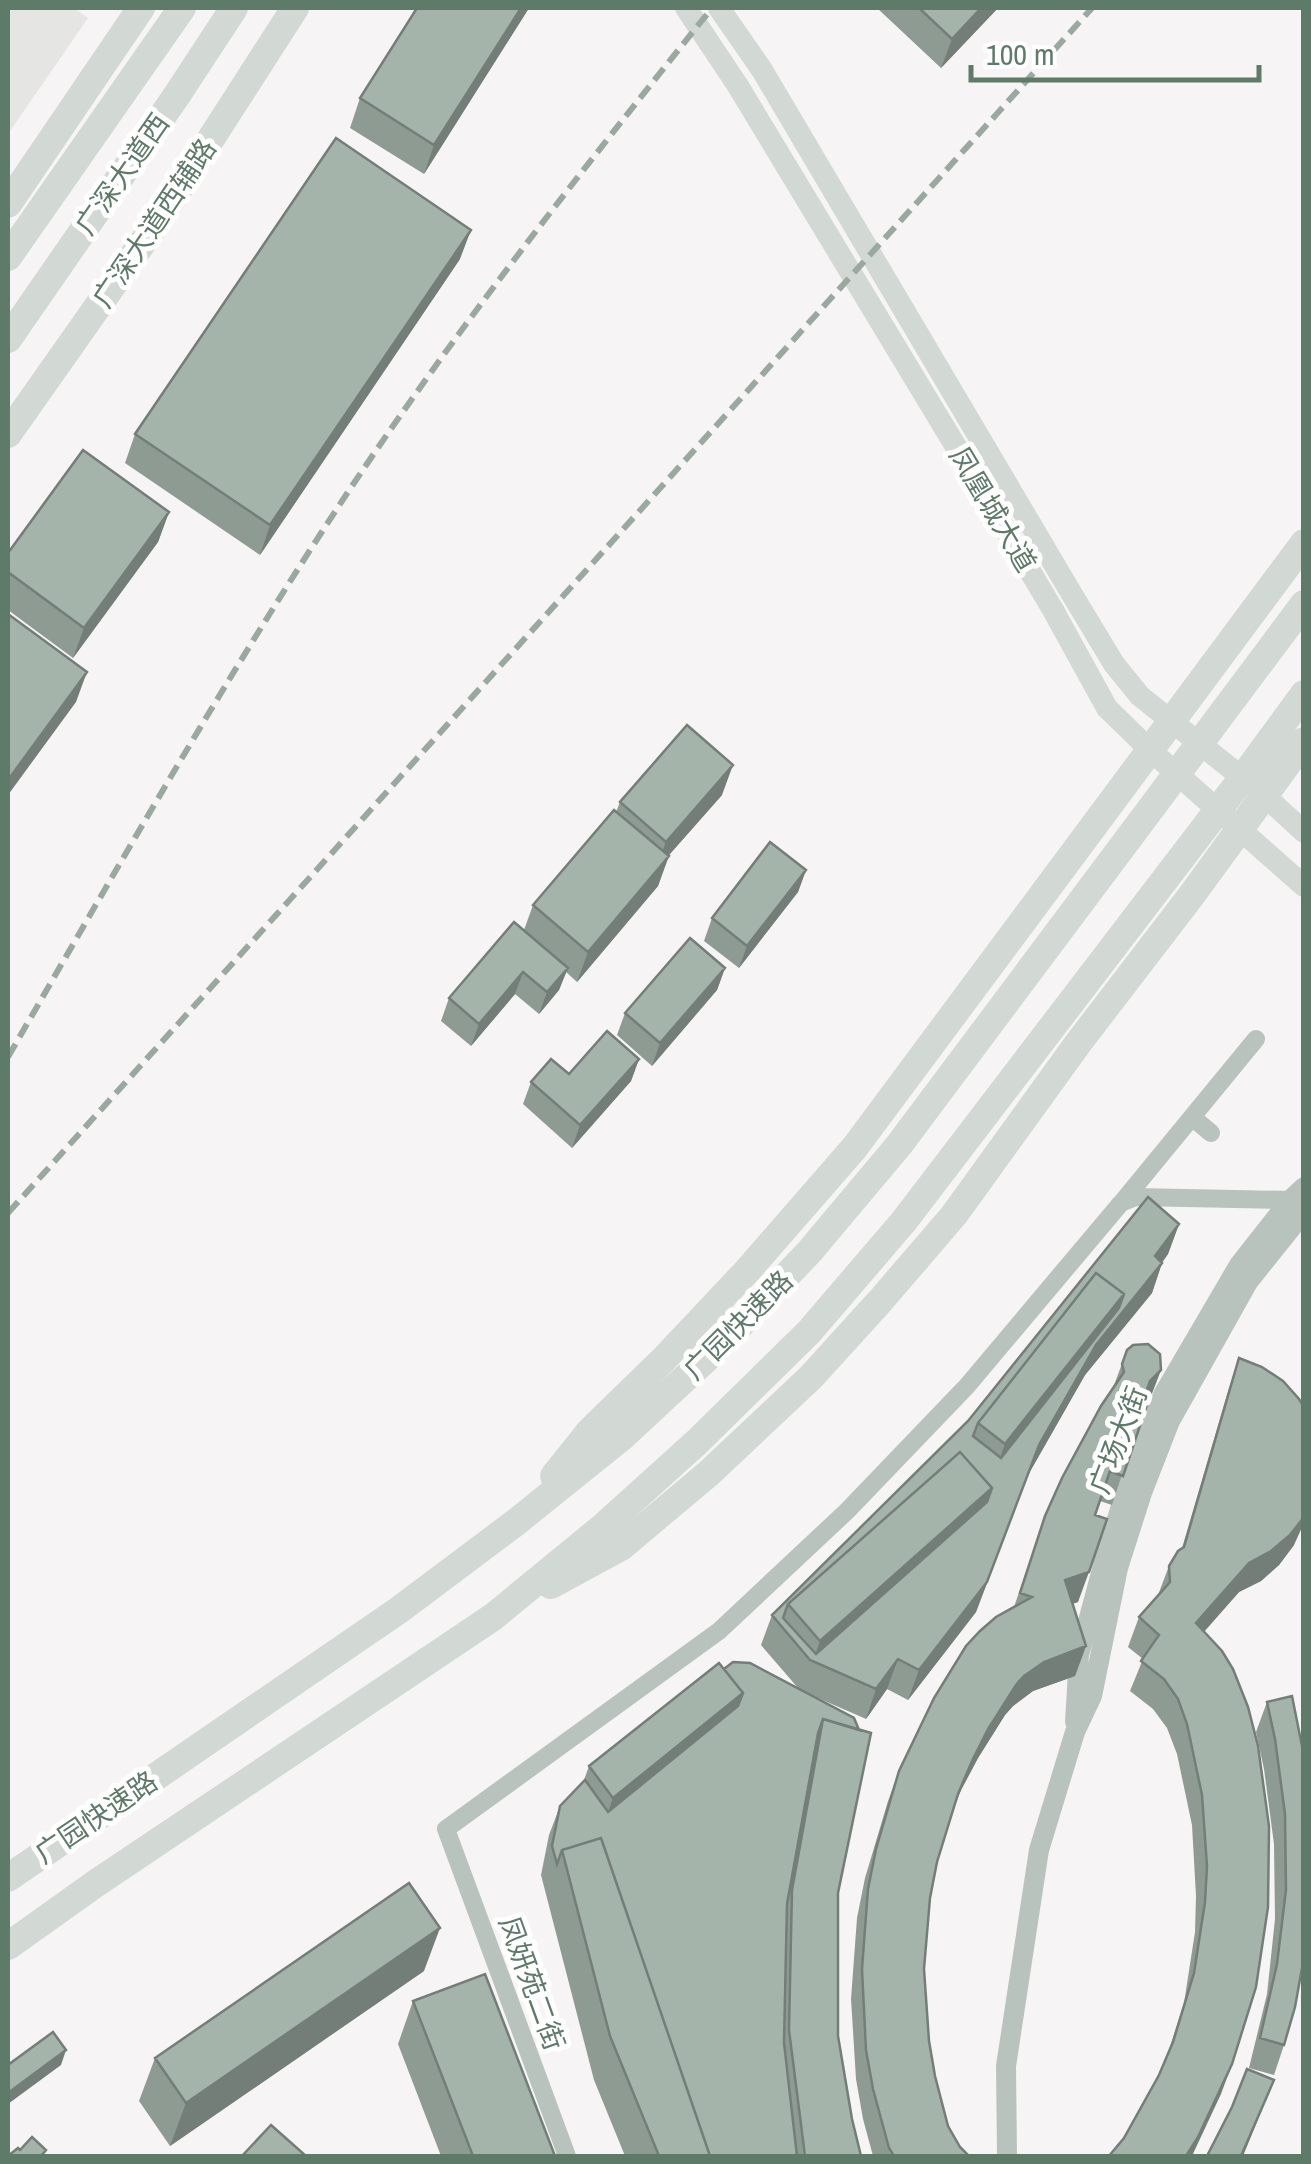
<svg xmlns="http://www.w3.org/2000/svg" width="1311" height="2164" font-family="'Archivo Narrow','Noto Sans SC',sans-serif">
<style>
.built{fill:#e5e6e4}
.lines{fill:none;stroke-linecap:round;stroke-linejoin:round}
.minor{stroke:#b9c3bd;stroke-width:18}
.tertiary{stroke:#b9c3bd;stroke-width:20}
.secondary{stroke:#d2d9d5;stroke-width:22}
.primary{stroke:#d2d9d5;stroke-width:28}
.trunk{stroke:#d2d9d5;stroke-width:28}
.rail{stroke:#99a9a0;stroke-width:6;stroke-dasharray:15 8;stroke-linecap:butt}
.wall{fill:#8e9b93}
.shaded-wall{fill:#747e78}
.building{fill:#a5b4ab;stroke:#747e78;stroke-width:2.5;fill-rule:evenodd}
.labels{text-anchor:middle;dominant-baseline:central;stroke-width:10;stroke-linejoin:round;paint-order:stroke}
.street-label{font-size:28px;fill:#5e7a69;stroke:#fff}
</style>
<rect width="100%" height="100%" fill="#f7f4f5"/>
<path class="built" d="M8,8H74L88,18L8,134Z"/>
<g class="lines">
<path class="minor" d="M1192,1117L1211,1133
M1123,1201L1256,1039
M567,2156L446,1829L719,1631L847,1511L967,1386L1121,1203L1136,1197L1290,1200"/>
<path class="tertiary" d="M1075,1722L1079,1655L1105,1558L1134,1464L1164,1393L1239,1265L1290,1200L1304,1187
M1007,2156L1006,2066L1039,1850L1075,1732L1092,1696L1118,1568L1142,1493L1170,1421L1248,1282L1304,1212"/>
<path class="secondary" d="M686,8L738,86L967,465L1053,610L1107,708L1150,750L1304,886
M719,8L762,70L1073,596L1114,664L1140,696L1264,795L1304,832"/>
<path class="primary" d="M8,204L141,8
M8,434L162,215L295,8"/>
<path class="trunk" d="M8,257L182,8
M8,339L177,95L234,8
M554,1476L590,1431L663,1360L748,1270L855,1147L1304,543
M551,1585L621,1547L709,1473L811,1377L881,1300L954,1215L1079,1042L1191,896L1304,741
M8,1878L399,1610L515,1523L623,1436L722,1344L810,1251L899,1145L1304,604
M8,1946L95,1884L493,1617L604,1526L697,1442L809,1332L904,1221L1244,776L1304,694"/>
<path class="rail" d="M8,1057C119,865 229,671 352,486C463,320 587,164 712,8
M8,1213L1092,8"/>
</g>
<path class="wall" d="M529,8L424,174L350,128L360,98Z
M877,8H998L941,68Z
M460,259L260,555L125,463L135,434Z
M169,512L158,542L73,658L8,610V553Z
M722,795L668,856L658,886L577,982L566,972L559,990L539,1014L515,994L471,1046L441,1021L449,998L524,930L533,905L616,812L620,802Z
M806,870L798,892L739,968L704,941L712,918Z
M725,968L717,990L652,1066L617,1035L625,1013Z
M639,1059L631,1081L572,1148L523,1104L531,1082Z
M1179,1224L1168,1254L1162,1263L1152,1293L1085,1375L1028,1475L976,1612L908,1700L887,1689L866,1719L809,1694L854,1718L838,1893V2036L852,2119L861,2156H625L594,2080L541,1875L549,1835L560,1806L584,1780L589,1766L724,1669L798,1688L761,1645L772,1615Z
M1127,1350L1150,1399L1145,1404L1112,1505L1100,1501L1095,1515L1078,1602L1072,1604L1086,1646L1075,1676L1033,1691L1013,1706L1005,1715L978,1758L961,1790L953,1809L937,1862L930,1898L924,1969L929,2041L935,2076L948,2126L960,2147L969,2156H873L863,2119L856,2079L851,1999L857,1918L865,1878L888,1801L899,1771L1014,1607L1045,1516L1113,1388Z
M1239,1358L1294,1545L1279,1565L1261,1581L1239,1592L1204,1632L1221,2094L1116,2150L1159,2075L1167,2056L1184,2003L1195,1932L1196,1896L1192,1825L1177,1754L1167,1728L1153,1709L1130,1691L1143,1659L1128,1647L1139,1617L1158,1595L1169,1566L1182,1548L1229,1388Z
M1292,1696L1284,2045L1274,2075L1249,2068L1267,1994L1275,1919L1274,1844L1264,1769L1256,1732L1267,1702Z
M424,1971L170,2146L139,2101L155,2058Z
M413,2001L555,2156H441L398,2044Z"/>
<path class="shaded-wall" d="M521,8H529L424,174L434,145Z
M981,8H998L941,68L952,39Z
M471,230L460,259L260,555L270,525Z
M169,512L158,542L73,658L84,628Z
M87,672L76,702L8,795V780Z
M733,765L722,795L655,871L666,842Z
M669,856L658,886L577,982L588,952Z
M806,870L798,892L739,968L747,946Z
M568,968L559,990L539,1014L547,992Z
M725,968L717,990L652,1066L660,1043Z
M523,972L515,994L471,1046L479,1024Z
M639,1059L631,1081L572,1148L580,1125Z
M1179,1224L1168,1254L1151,1277L1162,1263L1152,1293L1085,1375L1028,1475L976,1612L908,1700L919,1670L1039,1445L990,1487L1005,1444Z
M1161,1370L1150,1399L1139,1411L1150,1381Z
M992,1488L977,1531L813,1661L820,1641Z
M1304,1517V1523L1294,1545L1279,1565L1261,1581L1239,1592L1185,1653L1196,1623L1249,1563Z
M1089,1572L1078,1602L1054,1610L1065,1580Z
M1086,1646L1075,1676L1033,1691L1013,1706L1005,1715L978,1758L961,1790L947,1824L972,1761L988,1729L1016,1685L1024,1676L1044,1662Z
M898,1659L887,1689L866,1719L876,1689Z
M743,1693L727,1736L598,1841L613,1798Z
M440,1928L424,1971L170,2146L186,2103Z
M66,2050L61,2065L8,2104V2093Z
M1232,2064L1221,2094L1192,2156H1186Z
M1274,2080L1243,2156H1241Z"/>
<path class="building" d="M417,8H521L434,145L360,98Z
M919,8H981L952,39Z
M336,138L471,230L270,525L135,434Z
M83,450L169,512L84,628L8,572V553Z
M8,614L87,672L8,780Z
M687,725L733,765L666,842L620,802Z
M614,810L669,856L588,952L533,905Z
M770,842L806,870L747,946L712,918Z
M514,922L568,968L547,992L523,972L479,1024L449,998Z
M690,938L725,968L660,1043L625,1013Z
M607,1031L639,1059L580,1125L531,1082L551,1059L569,1074Z
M1148,1197L1179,1224L1155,1256L1162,1263L1096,1345L1039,1445L987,1582L919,1670L898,1659L876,1689L810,1660L772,1615L968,1421ZM1096,1273L1124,1294L1119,1308L1001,1458L973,1436L978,1423ZM960,1452L992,1488L987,1502L816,1654L783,1618L788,1604Z
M1096,1273L1124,1294L1005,1444L978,1423Z
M1148,1344L1160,1354L1161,1370L1150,1381L1142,1404L1147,1405L1123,1476L1110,1471L1095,1515L1107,1519L1089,1572L1065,1580L1086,1646L1044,1662L1024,1676L1016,1685L988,1729L972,1761L958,1794L937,1862L930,1898L924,1969L929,2041L935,2076L948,2126L960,2147L969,2156H894L889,2148L873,2089L866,2050L862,1969L868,1889L876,1849L899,1771L934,1698L966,1646L980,1631L996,1617L1032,1597L1020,1593L1045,1516L1062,1478L1101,1406L1124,1372L1122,1364L1127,1350L1133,1345Z
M1239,1358L1262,1367L1283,1381L1299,1399L1304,1407V1517L1290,1535L1271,1551L1249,1563L1196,1623L1222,1651L1233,1669L1248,1707L1258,1746L1269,1826L1268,1907L1256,1987L1232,2064L1198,2137L1186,2156H1109L1124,2138L1159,2075L1173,2042L1194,1973L1205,1902L1207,1866L1202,1795L1187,1724L1178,1699L1164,1679L1141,1661L1159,1635L1139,1617L1170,1582L1169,1566L1178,1551L1184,1547Z
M960,1452L992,1488L820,1641L788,1604Z
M733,1662L750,1663L854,1718L859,1730L823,1719L818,1733L787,1904L784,2043L797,2156H710L601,1838L562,1850L557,1864L552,1846L560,1806L585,1780L608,1812L738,1706L743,1693L724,1669Z
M719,1663L743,1693L613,1798L589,1766Z
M1292,1696L1304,1756V1957L1295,2007L1284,2045L1260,2038L1277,1964L1286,1890L1285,1814L1275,1739L1267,1702Z
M823,1719L871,1733L838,1893V2036L852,2119L861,2156H805L789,2030L792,1890Z
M601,1838L710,2156H659L610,2036L562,1850Z
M409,1883L440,1928L186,2103L155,2058Z
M485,1974L555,2156H473L413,2001Z
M53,2032L66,2050L8,2093V2065Z
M1247,2069L1274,2080L1241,2156H1207L1232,2107Z
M271,2125L306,2156H242Z
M32,2137L46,2150L41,2156H8L18,2148L20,2150Z"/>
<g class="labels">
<g class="street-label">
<text transform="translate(122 174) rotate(-55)">广深大道西</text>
<text transform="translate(154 223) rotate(-56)">广深大道西辅路</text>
<text transform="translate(993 509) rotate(59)">凤凰城大道</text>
<text transform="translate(738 1325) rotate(-45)">广园快速路</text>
<text transform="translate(1118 1440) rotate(-69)">广场大街</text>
<text transform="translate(96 1817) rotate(-34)">广园快速路</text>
<text transform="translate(532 1983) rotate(70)">凤妍苑二街</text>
</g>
</g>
<rect width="1311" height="2164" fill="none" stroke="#5e7a69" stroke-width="20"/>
<path d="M971 65v15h288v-15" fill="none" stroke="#5e7a69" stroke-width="5"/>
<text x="986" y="65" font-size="30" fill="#5e7a69" stroke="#ffffff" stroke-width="8" paint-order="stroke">100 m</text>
</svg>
